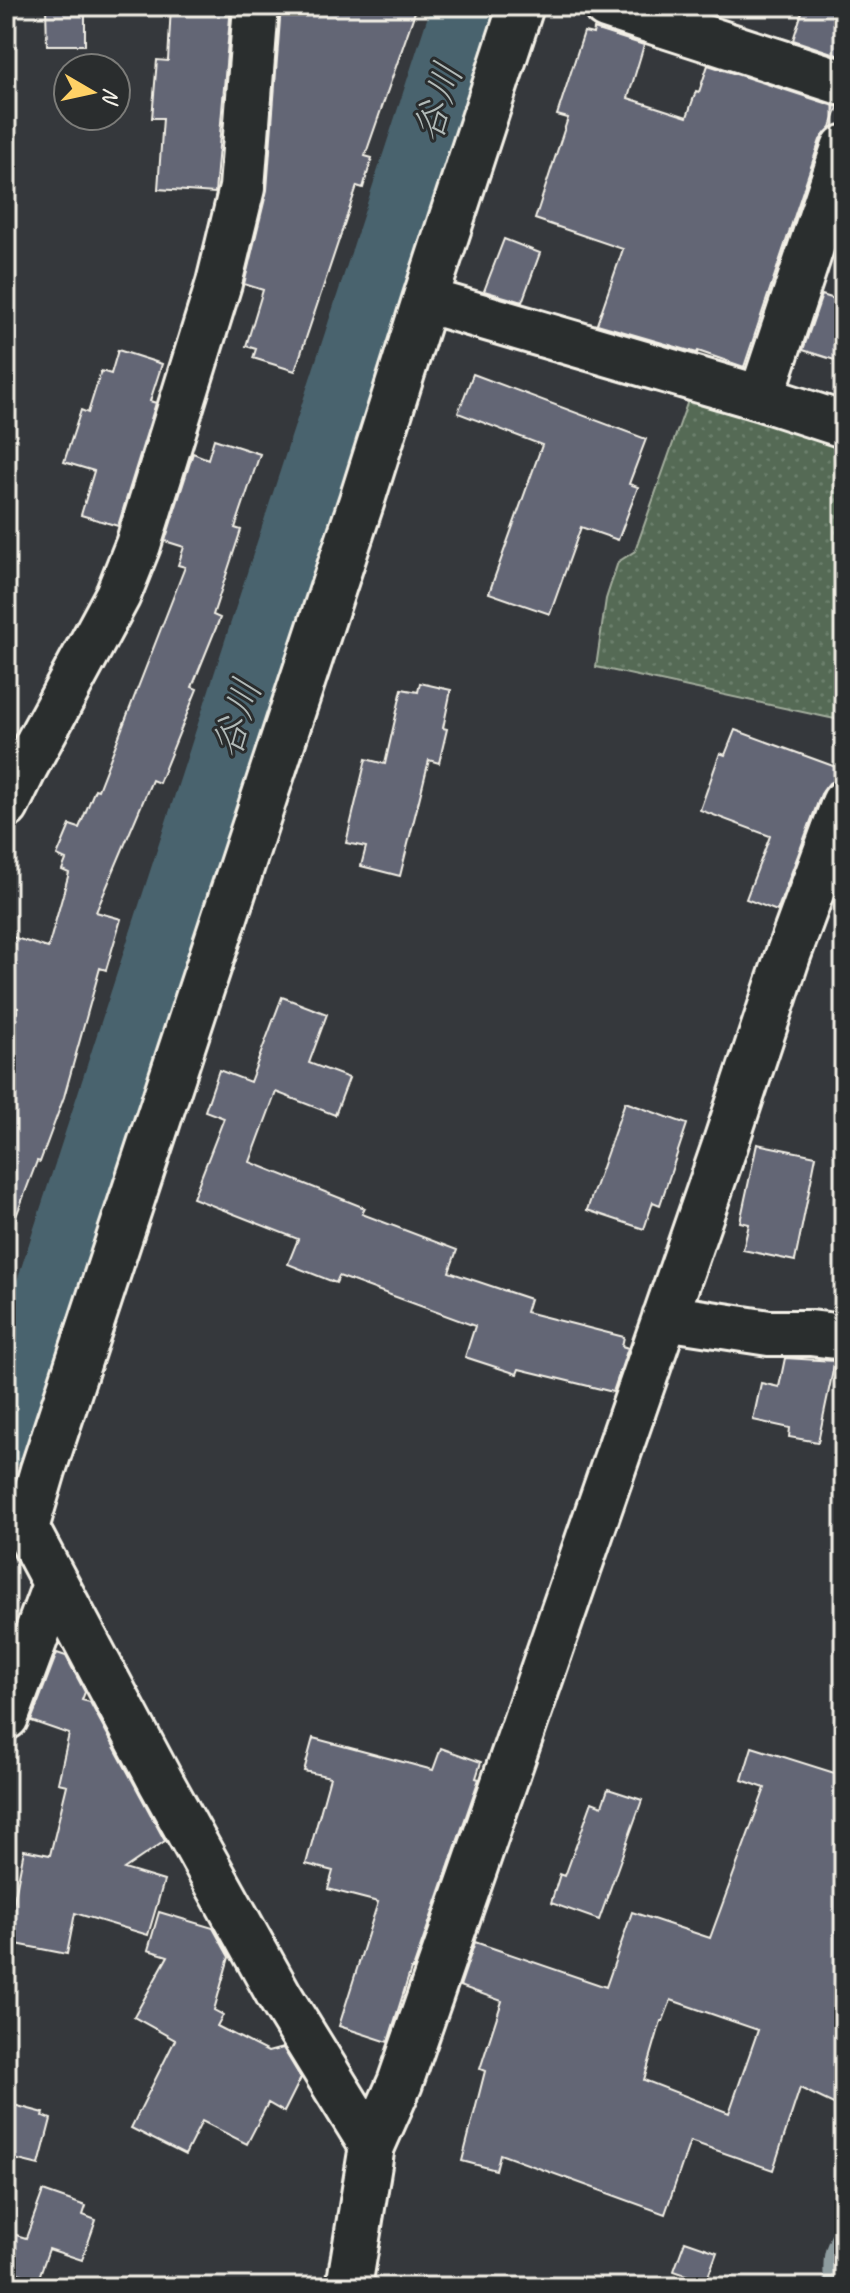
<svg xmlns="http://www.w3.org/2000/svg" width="850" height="2293" font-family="Caveat,'Klee One',sans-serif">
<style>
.park{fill:url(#park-dots);stroke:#a4ae9e;stroke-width:2}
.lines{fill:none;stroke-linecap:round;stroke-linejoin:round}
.stream{stroke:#8e9c9f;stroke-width:12}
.river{stroke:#4a646e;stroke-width:72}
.building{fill:#636675;stroke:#f4f1e8;stroke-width:2;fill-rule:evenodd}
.street-casing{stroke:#f4f1e8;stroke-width:50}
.street{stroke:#2a2d2e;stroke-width:44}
.labels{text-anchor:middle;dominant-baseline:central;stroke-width:6;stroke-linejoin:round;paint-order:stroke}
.water-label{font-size:40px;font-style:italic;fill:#b0b9b7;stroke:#2a2d2e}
</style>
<defs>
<pattern id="park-dots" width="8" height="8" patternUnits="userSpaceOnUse" patternTransform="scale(2)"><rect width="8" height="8" fill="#546a55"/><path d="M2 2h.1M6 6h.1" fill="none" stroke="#6d806d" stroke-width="1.8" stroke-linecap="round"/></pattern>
</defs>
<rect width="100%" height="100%" fill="#35383c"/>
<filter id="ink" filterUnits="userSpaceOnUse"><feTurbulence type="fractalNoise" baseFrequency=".0125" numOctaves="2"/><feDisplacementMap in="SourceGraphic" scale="16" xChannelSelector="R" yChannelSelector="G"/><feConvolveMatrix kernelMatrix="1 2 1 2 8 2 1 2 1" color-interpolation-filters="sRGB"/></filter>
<g filter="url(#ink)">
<path class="park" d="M690,395L844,444V721L596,667L606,599L618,562L635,551Z"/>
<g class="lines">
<path class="stream" d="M830,2287C828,2255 829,2250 844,2222"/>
<path class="river" d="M6,1431L469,6"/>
</g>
<path class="building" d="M46,6H85V45H47Z
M171,6H231L215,193L158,189L163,118H152L157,60L168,61Z
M281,6H417L365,156L372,158L363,188L357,186L295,371L253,358L256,349L246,346L263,290L244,284L267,190Z
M804,6H844V57L793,40Z
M594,29L644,45L628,98L687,117L696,91L699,92L708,65L838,107L831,127L820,140L744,367L698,351L697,353L597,324L623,249L535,219L568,118L557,115L584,32L593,34Z
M504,239L540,253L522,302L484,291Z
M822,295L844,302V363L803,350Z
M118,350L162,364L150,401L156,403L118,526L81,515L94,471L64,462L81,410L88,413L101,371L111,374Z
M473,374L646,439L629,484L638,487L618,540L581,527L550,614L489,593L542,445L458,413Z
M214,439L260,454L235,528L241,530L213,615L220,618L192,687L197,689L159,783L152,780L96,912L121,919L106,970L100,968L64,1097L40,1162L37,1161L9,1235H6V1052L18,1008L6,1004V935L48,948L69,873L62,870L66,860L57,856L70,825L79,828L95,789L98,790L185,567L178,565L184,547L165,541L193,453L208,459Z
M420,683L451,690L443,728L447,729L439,763L429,760L400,876L361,866L366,847L346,843L366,759L385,764L402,689L418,692Z
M735,730L844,770V779L829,783L821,794L777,911L746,899L770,836L700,810L720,753L725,755Z
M282,997L327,1014L309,1063L349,1078L335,1115L276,1092L250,1162L365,1208L362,1214L457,1250L449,1272L530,1299L526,1312L624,1337L622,1346L628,1348L613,1392L519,1369L517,1374L465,1357L475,1326L339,1276L336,1283L288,1264L298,1239L193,1198L224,1118L205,1111L219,1070L250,1082Z
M625,1102L687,1124L660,1205L653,1202L644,1229L587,1210Z
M757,1144L816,1156L795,1261L743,1250L749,1224L740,1222Z
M785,1358L835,1361L818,1442L789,1437L790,1428L753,1420L761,1383L779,1387Z
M57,1653L66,1656L85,1692L82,1700L90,1702L165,1841L124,1869L164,1881L148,1935L75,1913L67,1954L6,1942L24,1850L50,1855L67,1785L58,1783L69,1734L31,1721Z
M313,1738L433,1770L441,1748L481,1762L476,1778L479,1779L413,1969H411L388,2042L339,2026L378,1902L328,1889L333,1871L306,1864L330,1777L304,1771Z
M752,1747L844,1776V2109L800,2088L773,2170L690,2141L665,2214L500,2154L496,2170L462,2161L485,2071L480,2069L502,2001L460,1986L475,1942L606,1987L632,1912L710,1938L765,1788L742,1780ZM671,2000L758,2030L729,2113L644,2080L661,2021H663Z
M608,1789L642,1800L599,1920L551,1903L560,1874L565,1876L592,1802L602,1806Z
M159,1912L213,1928L229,1957L214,2010L223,2015L217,2026L268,2052L283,2048L301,2078L284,2112L268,2103L247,2144L202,2121L185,2155L131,2128L175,2040L134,2017L168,1956L148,1950Z
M6,2103L44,2113L43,2116L51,2119L39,2165L6,2157Z
M43,2191L86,2206L83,2215L96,2220L82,2260L49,2249L38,2280L6,2269V2256L13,2234L26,2238Z
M685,2241L717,2252L706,2282L674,2271Z"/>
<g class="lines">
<g class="street-casing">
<path id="street" d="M606,6L844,83
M425,300L761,398L844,425
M761,398L844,148
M6,806L25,767L118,595L138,545L219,283L242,188L256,6
M665,1317L769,1333H810L844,1337
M6,1717L55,1585
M372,2146L279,1995L161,1782L26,1528L43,1470L362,500L425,300L521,6
M349,2287L372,2146L400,2083L724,1148L788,955L844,803"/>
</g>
<use href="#street" class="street"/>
</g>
</g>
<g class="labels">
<g class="water-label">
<text transform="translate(438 102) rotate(-72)">谷川</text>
<text transform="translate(237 718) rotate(-72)">谷川</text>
</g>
</g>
<rect width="850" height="2293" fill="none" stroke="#2a2d2e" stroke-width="32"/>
<rect x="16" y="16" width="818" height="2261" fill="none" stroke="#f4f1e8" stroke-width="3" filter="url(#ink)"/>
<g transform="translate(92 92) rotate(99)"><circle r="38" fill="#2a2d2e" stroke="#7b7b78" stroke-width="2"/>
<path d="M0-6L14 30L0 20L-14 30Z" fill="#ffd166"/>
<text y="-12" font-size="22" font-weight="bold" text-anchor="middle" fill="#f4f1e8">N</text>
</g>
</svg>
